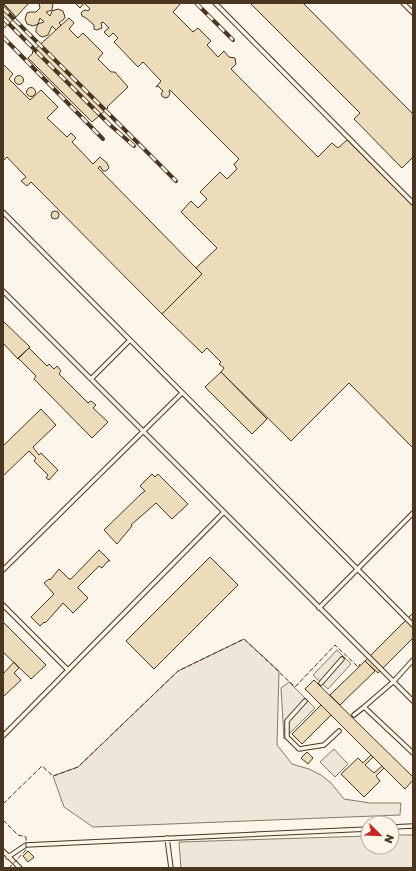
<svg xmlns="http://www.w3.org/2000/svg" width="416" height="871" font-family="'Golos Text',sans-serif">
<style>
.green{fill:#ede6d9;stroke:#887966}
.parking{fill:#ede7d9;stroke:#887966}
.building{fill:#ecdcbc;stroke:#4a3520}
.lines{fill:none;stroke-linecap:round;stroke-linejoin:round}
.lane-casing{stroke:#4a3520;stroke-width:5.5}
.lane{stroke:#fbf6e9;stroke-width:3.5}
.rail-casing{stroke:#4a3520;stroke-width:4}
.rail{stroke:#fbf6e9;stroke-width:2.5;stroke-dasharray:8;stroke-linecap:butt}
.fence{stroke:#4a3520;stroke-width:1;stroke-dasharray:5 2;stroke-linecap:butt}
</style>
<rect width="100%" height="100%" fill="#fbf6e9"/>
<path class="green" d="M244,639L279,671L277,745L292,764L309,769L321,775L331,783L344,799L370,803H401L400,815L93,827L64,807L53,776L78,767L178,671Z
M392,835H413V868H181L179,842L368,836V847H392Z"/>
<path class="parking" d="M337,650L351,664L328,689L313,675Z
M289,682L315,708L284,739L281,688Z
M334,749L348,764L335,777L320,762Z"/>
<path class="building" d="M3,3H29L16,17Z
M39,3H53L52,10L46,12L50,16L52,11L58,9L63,11L65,17L64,19L59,23L61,25L56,30L52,26L48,35L43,37L40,36L36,32V29L38,24L44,22L40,18L38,24L33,26L27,24L25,19L27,13L30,12H36L40,8Z
M75,3H181L173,12L193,32L198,28L211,41L207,45L218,57L224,51L229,57L235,58L236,64L231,69L318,157L332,143L338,148L347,140L413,206V448L349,383L291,441L221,372L224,368L219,364L221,362L207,348L202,353L162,314L202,274L196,268L217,248L181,212L191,201L198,208L207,199L200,192L220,172L227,179L237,169L234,164L239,159L170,90L169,91L170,94L168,97L165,98L163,97L161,94L163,91L158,86L156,87L161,81L143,62L138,67L114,42L118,38L113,33L109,37L104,32L109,28L103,22L101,23L102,28L97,30L94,29V25L86,18L82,16L81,13L83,11L86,10L88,11L90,9L84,3L80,8Z
M250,3H303L413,114V157L402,168L354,119L360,113Z
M3,4L16,17L4,28L3,26Z
M69,18L74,23L69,29L78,38L83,33L103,53L98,59L111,72H115L128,87L107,107L108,108L92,122L28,58L33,53L32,52Z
M3,64L13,74L9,79L30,100L41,90L58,107L47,118L67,137L71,133L76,138L72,142L93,164L100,157L107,163L109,168L106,171H103L100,166L98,168L202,274L162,314L31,182L27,186L21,181L26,177L7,157L3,161Z
M14.5 80a4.5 4.5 0 1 1 9 0a4.5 4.5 0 1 1-9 0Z
M26.5 92a4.5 4.5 0 1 1 9 0a4.5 4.5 0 1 1-9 0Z
M51 215a4 4 0 1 1 8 0a4 4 0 1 1-8 0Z
M3,321L30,347L18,359L3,343Z
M29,348L47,366L49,364L54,369L57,366L61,371L59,374L88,403L91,401L96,405L93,408L108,422L92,438L34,379L36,376L18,358Z
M221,372L267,419L252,434L205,387Z
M41,409L56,425L33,447L39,455L41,453L58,470L49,480L46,478L48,475L34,461L36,458L29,451L3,476V446Z
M152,474L155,477L158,474L188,504L172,519L156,503L131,525L132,526L117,544L104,530L142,493L145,491L140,486Z
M99,550L110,561H108L102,568L99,566L78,587V588L88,598L73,613L63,603L49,619L45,623L44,622L40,626L31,617L54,594L44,583L49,579L50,580L59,569L69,579H71Z
M210,557L238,585L154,669L126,641Z
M413,613V638L378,673L365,661Z
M3,622L46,665L31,679L3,652Z
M365,661L375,671L340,705L330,695Z
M14,662L19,668L14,673L21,680L3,697V674Z
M314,680L413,777V780L405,789L305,689Z
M321,705L331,715L302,744L292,734Z
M307,752L313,758L308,764L301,758Z
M371,755L373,757L365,765L374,773L382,766L384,768L376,776L380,781L364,797L341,774L358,758L363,763Z
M28,851L34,857L28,862L23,856Z"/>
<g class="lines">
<g class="lane-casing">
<path id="lane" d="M215,3L413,203
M403,3L413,13
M3,212L413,625
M3,291L413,701
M91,379L130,340
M3,570L182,393
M3,605L68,670
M319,608L413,513
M413,660L393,682L364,707L413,753
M321,683L342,659
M305,701L287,721V737L299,749L324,745L339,731
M354,715L364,707
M3,736L224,512
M392,827L413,826
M167,838L171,868
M3,851L20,868
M8,857L26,845L368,829"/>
</g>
<use href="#lane" class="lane"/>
<g class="rail-casing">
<path id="rail" d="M196,3L233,40
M3,8L176,181
M3,18L109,124L134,146
M3,37L103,139"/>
</g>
<use href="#rail" class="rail"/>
<path class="fence" d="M3,804L42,766L53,776L78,767L178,671L244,639L295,687L335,645L358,667L360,664
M3,820L18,835L26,837V850L9,868"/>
</g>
<rect width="416" height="871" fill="none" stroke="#4a3520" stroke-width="8"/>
<g transform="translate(380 835) rotate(113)"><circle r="19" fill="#fbf6e9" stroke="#b4a999"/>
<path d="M0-3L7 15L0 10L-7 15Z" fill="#c62828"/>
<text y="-6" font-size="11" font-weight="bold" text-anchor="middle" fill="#4a3520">N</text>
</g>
</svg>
